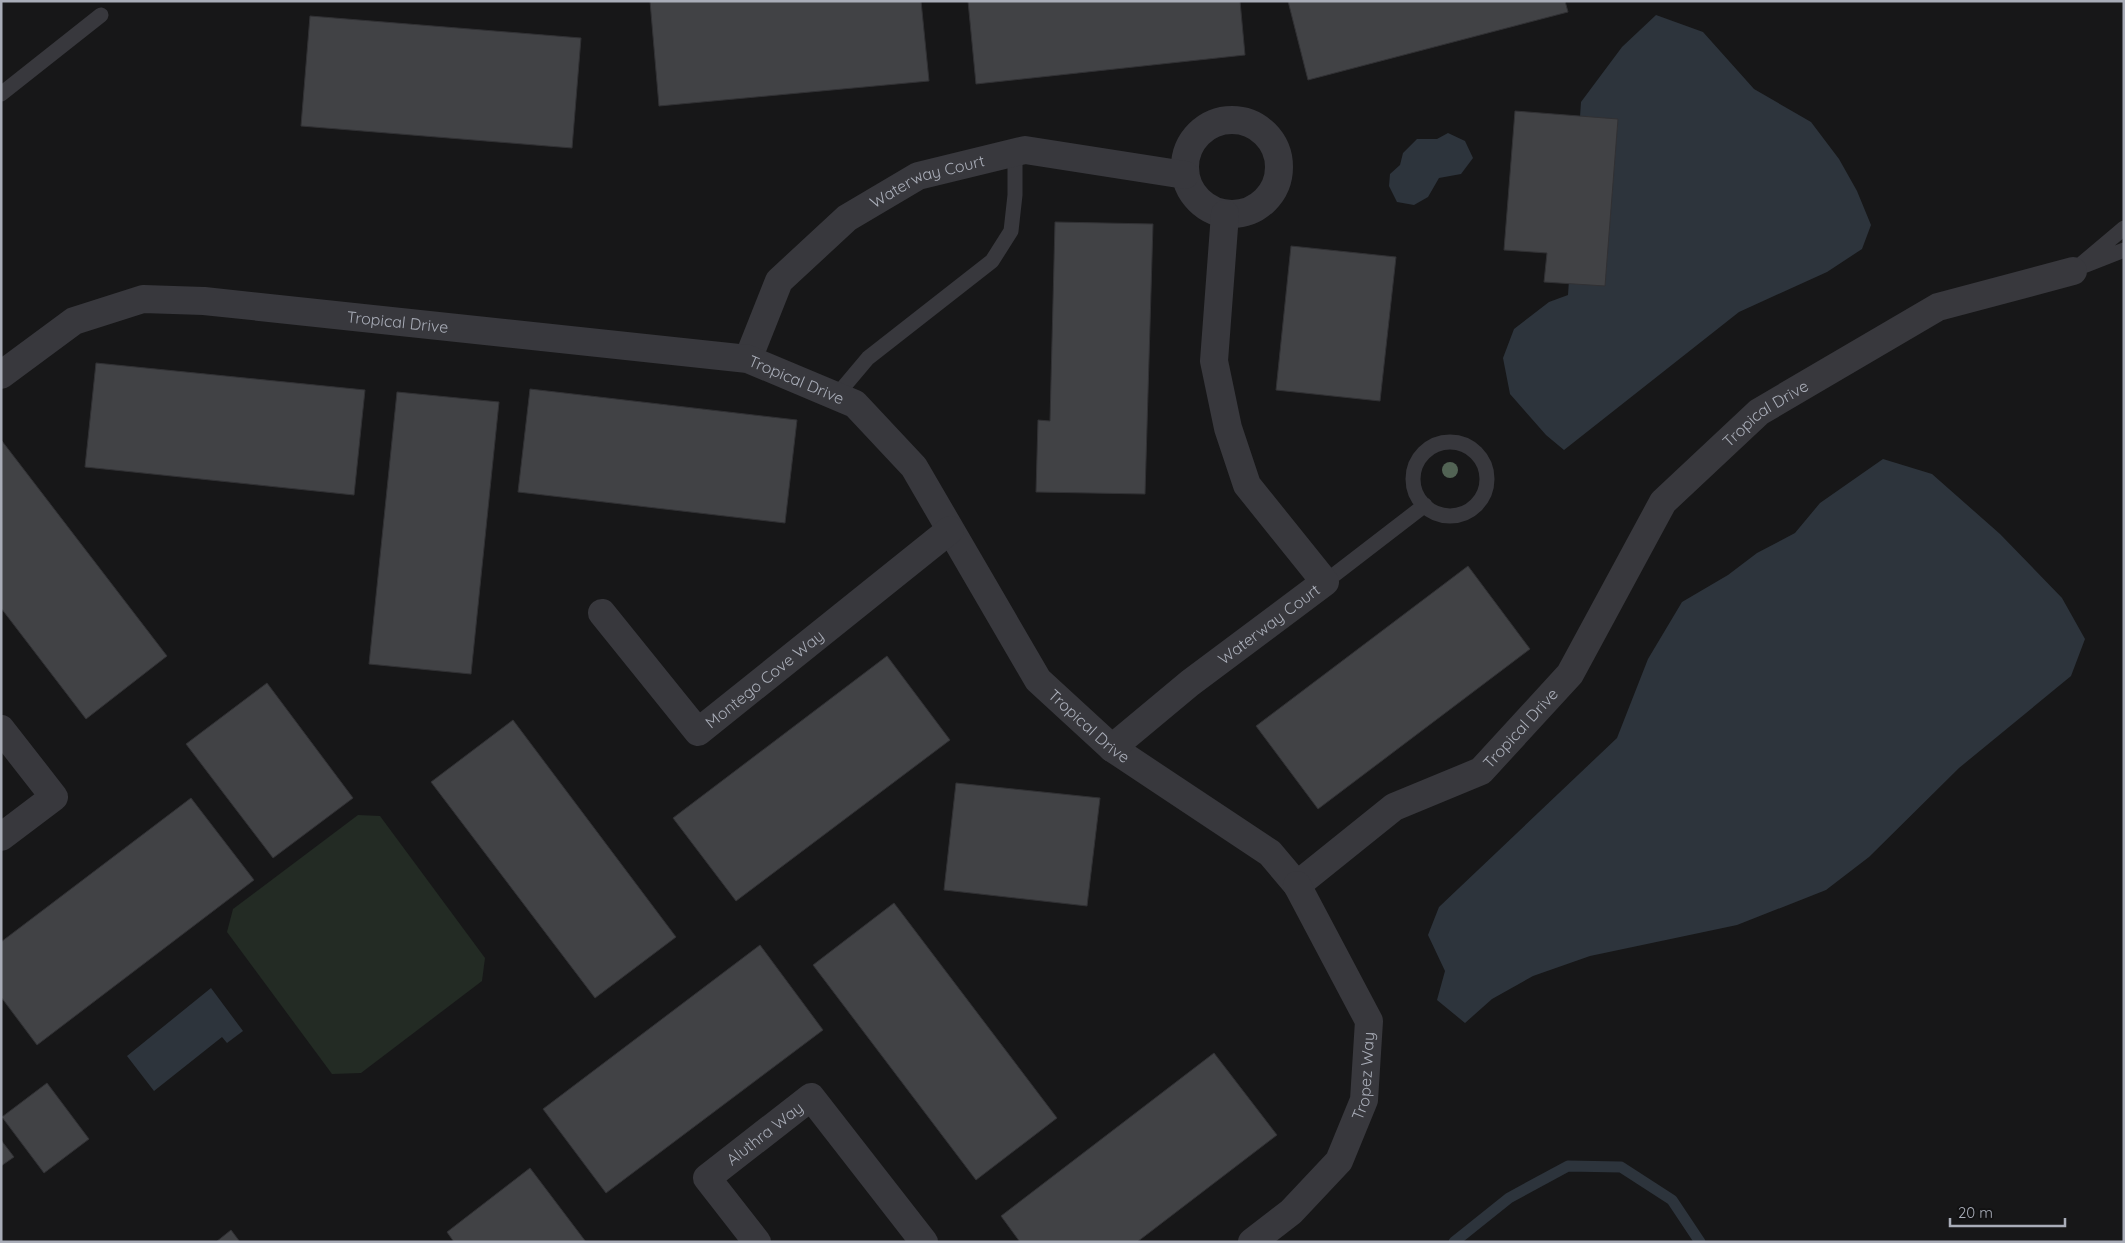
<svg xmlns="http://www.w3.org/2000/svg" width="2125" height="1243" font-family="Quicksand,sans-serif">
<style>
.green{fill:#232b24}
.water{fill:#2d343c}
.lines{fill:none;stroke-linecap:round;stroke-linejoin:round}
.stream{stroke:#2d343c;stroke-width:11}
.building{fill:#414245;stroke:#313134}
.lane{stroke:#38383d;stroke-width:15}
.street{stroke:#38383d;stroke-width:28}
.tree{fill:#526354}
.labels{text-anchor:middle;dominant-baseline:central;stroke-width:4;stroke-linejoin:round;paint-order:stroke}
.street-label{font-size:16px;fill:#a9adb8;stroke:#121213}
</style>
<rect width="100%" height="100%" fill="#171718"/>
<path class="green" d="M358,815L380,816L485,958L482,981L361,1073L332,1074L227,932L233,909Z"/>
<path class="water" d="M1656,15L1703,32L1754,89L1811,122L1839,159L1857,191L1871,225L1862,249L1827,272L1739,312L1564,450L1546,435L1510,394L1503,358L1514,329L1549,302L1568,295L1581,102L1622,47Z
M1448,133L1465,141L1473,158L1461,174L1439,178L1428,197L1414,205L1397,202L1389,186L1390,174L1400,165L1403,153L1417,139H1437Z
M1883,459L1932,474L2000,534L2062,598L2085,639L2071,676L1959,768L1869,857L1826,890L1737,925L1590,956L1533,976L1492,999L1465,1023L1437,1000L1445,971L1428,935L1439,907L1617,738L1648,659L1682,602L1728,575L1757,553L1795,533L1820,503Z
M211,988L243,1031L227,1043L222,1037L154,1091L127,1056Z"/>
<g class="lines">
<path class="stream" d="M1454,1242L1509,1198L1568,1166L1621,1167L1672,1200L1700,1242"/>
</g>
<path class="building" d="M650,1H921L929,81L659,106Z
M968,1H1240L1245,55L976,84Z
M1288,1H1565L1568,12L1308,80Z
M310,16L581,38L572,148L301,126Z
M1515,111L1618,119L1605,286L1544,282L1547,253L1504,250Z
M1055,222L1153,224L1145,494L1036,492L1038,420L1050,421Z
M1291,246L1396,257L1380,401L1276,390Z
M96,363L365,390L354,495L85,467Z
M530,389L797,420L785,523L518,492Z
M397,392L499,402L471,674L369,664Z
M2,441L167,656L86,719L1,608Z
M1468,566L1530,649L1318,809L1256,726Z
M887,656L950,740L736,901L673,818Z
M267,683L353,798L273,858L186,744Z
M513,720L676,937L595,998L431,782Z
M956,783L1100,798L1087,906L944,890Z
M191,798L254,880L37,1045L1,997V942Z
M894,903L1057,1118L976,1180L813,965Z
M760,945L823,1030L606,1193L543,1109Z
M1214,1053L1277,1135L1137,1242H1020L1001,1216Z
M47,1083L89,1139L44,1173L2,1117Z
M1,1140L14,1157L1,1166Z
M530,1168L586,1242H454L447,1232Z
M231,1230L240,1242H216Z"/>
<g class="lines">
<path class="lane" d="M1,94L101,15
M2086,265L2124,250
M2073,271L2124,228
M836,396L868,358L992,261L1011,231L1015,195V153
M1413 479a37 37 0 1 1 74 0a37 37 0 1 1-74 0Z
M1325,582L1425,505"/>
<g class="street">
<circle cx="1232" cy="167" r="47"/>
<path id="s1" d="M748,359L779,281L847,218L918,176L1025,150L1185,175"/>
<path id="s2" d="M1,375L74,321L143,299L204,301L748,359L855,404L914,467L1038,680L1112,748L1270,853L1297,885L1394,807L1481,771L1570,674L1663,502L1759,412L1938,307L2073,271"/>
<path id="s3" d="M602,613L698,732L950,530"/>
<path d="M1,729L54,797L1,837"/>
<path id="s4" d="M1112,748L1190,683L1325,582L1247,485L1228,428L1214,361L1225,214"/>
<path id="s5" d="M757,1242L707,1178L811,1097L924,1242"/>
<path id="s6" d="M1252,1242L1291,1212L1339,1161L1364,1100L1369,1021L1297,885"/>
</g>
</g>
<circle class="tree" cx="1450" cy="470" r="8"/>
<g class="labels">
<g class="street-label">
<text stroke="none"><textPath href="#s1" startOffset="266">Waterway Court</textPath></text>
<text stroke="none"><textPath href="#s2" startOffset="419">Tropical Drive</textPath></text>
<text stroke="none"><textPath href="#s2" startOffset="824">Tropical Drive</textPath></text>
<text stroke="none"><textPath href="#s2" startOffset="2234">Tropical Drive</textPath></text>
<text stroke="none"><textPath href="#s4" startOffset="200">Waterway Court</textPath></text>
<text stroke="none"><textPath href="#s3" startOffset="238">Montego Cove Way</textPath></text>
<text stroke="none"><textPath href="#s2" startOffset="1289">Tropical Drive</textPath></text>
<text stroke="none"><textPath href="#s2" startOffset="1829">Tropical Drive</textPath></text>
<text stroke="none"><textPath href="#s6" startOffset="209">Tropez Way</textPath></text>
<text stroke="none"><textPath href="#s5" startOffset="154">Aluthra Way</textPath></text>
</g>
</g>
<rect width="2125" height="1243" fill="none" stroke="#a9adb8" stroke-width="5"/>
<path d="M1950 1218v8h115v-8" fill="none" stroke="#a9adb8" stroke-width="2.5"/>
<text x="1958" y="1218" font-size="15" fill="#a9adb8" stroke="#121213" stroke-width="4" paint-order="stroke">20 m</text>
</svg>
